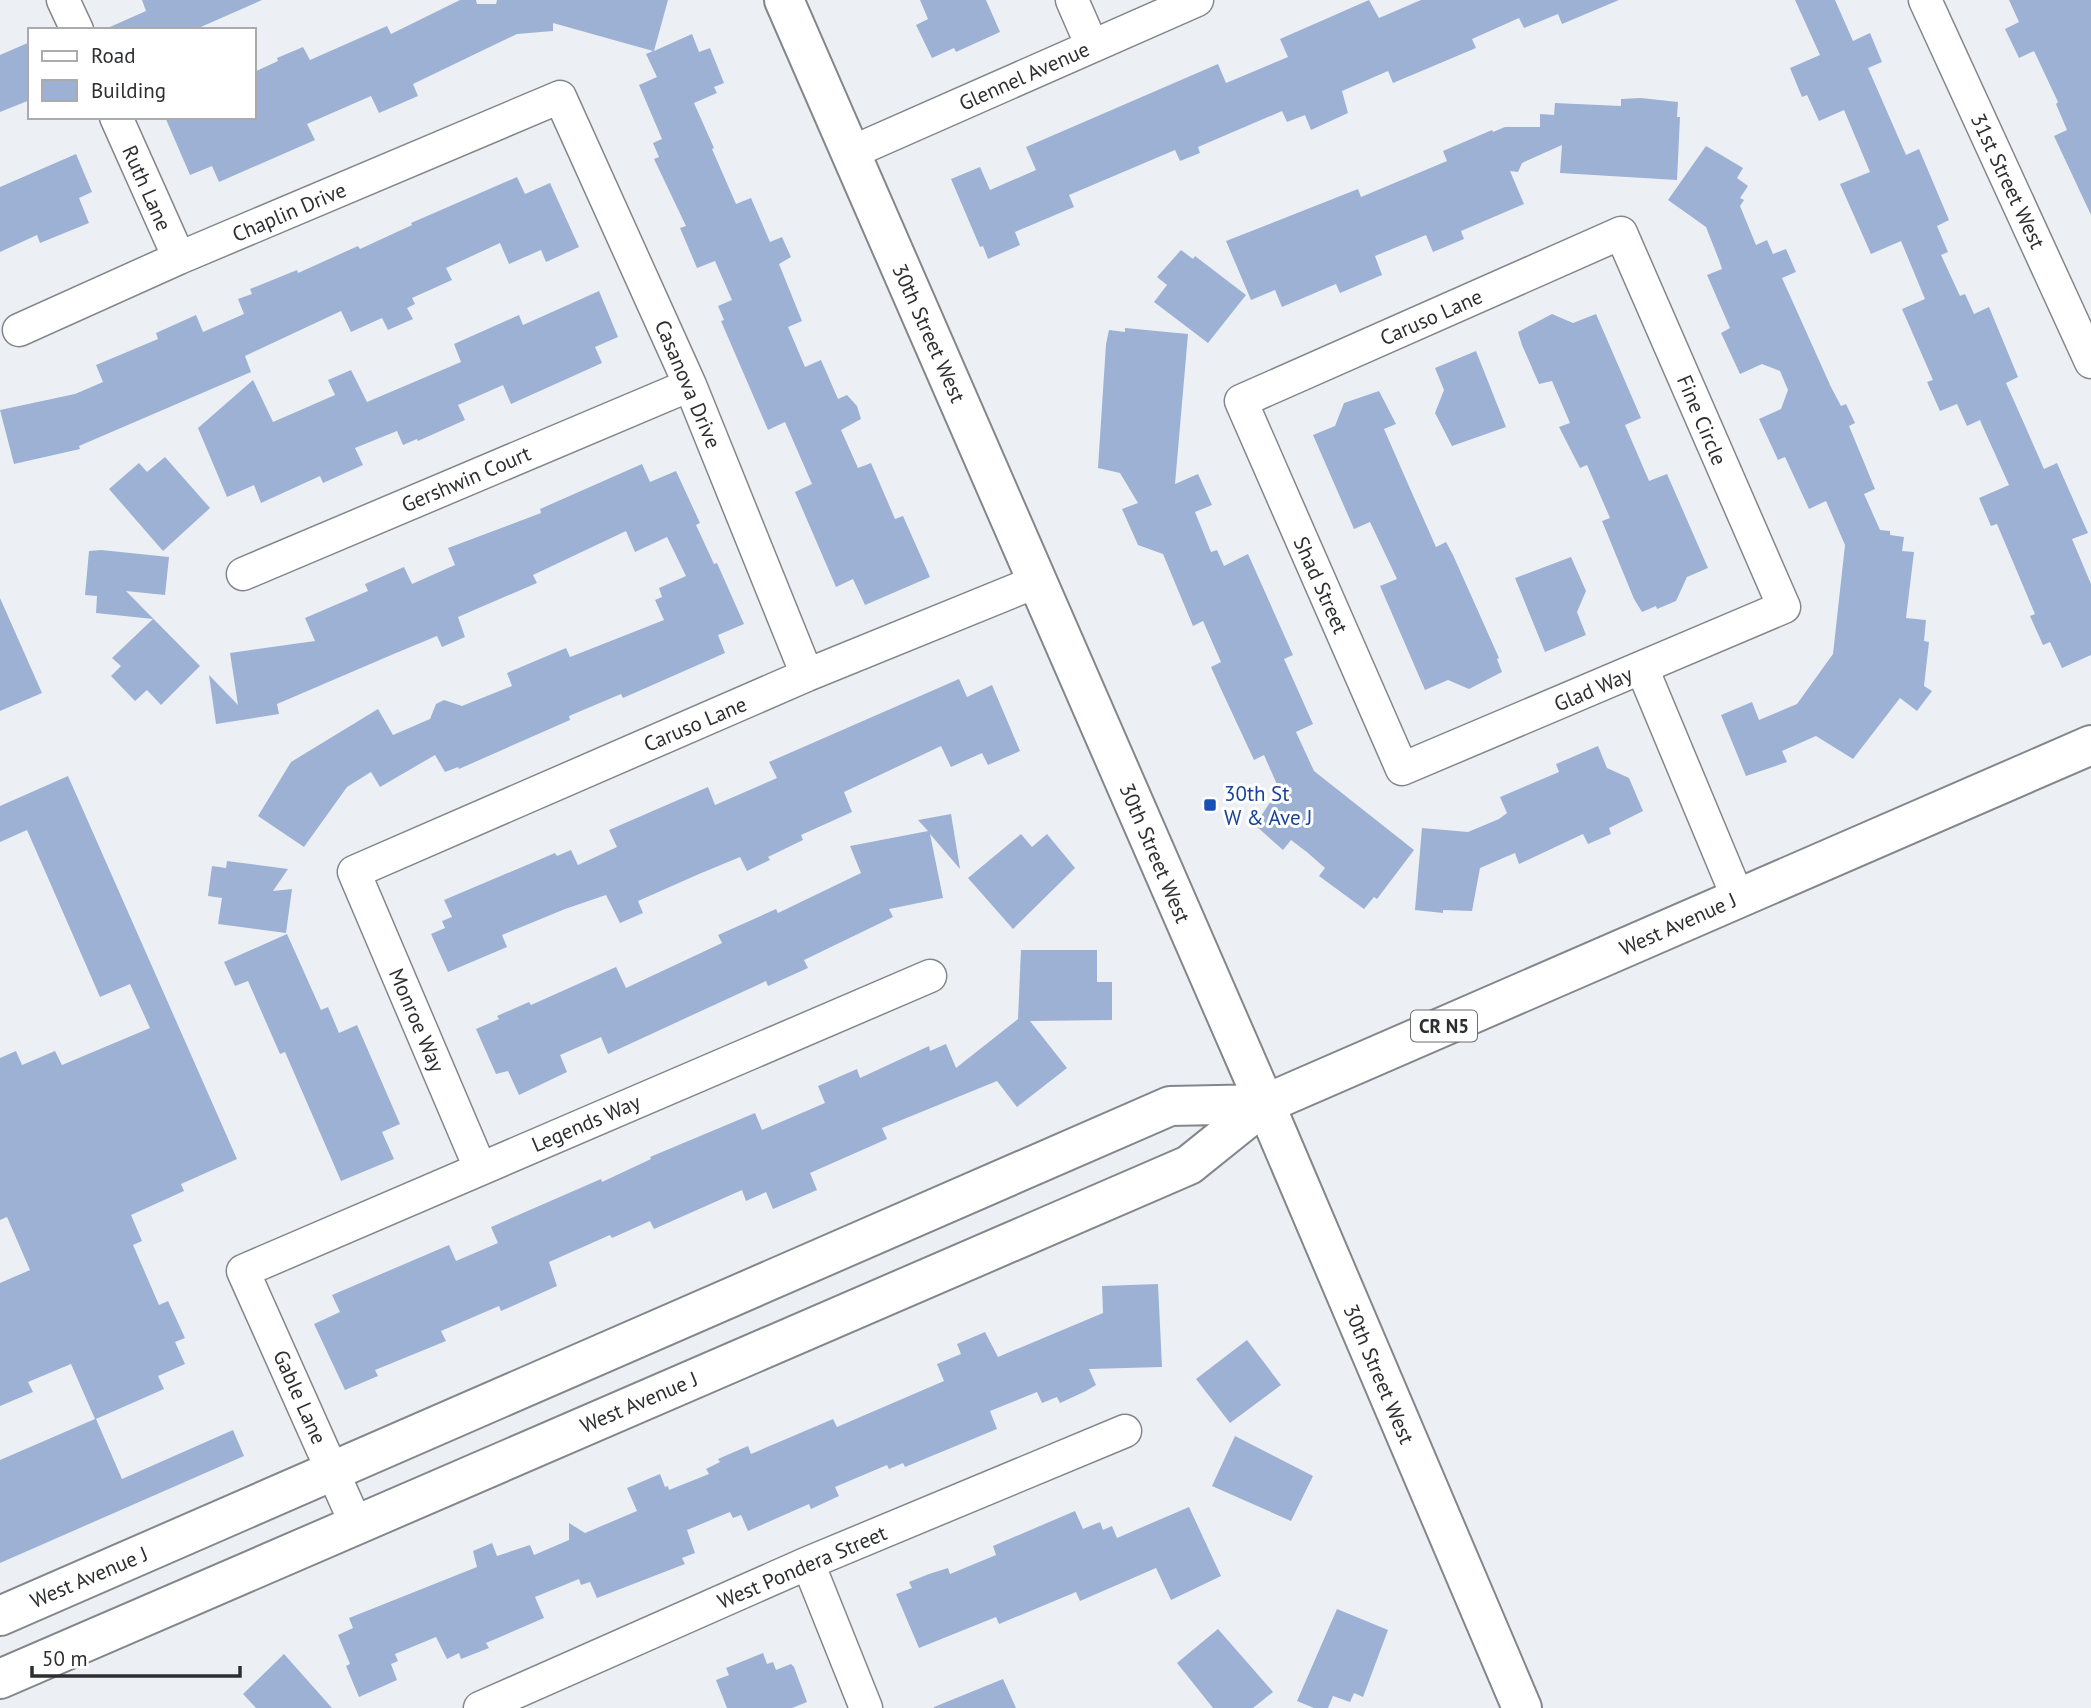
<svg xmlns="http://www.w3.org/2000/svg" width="2091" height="1708" font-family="'PT Sans',sans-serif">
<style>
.building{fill:#9db1d4}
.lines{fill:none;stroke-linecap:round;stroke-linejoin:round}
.minor-casing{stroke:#83878c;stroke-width:35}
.primary-casing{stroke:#83878c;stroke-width:42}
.minor{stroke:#fff;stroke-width:32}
.primary{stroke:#fff;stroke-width:38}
.transit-dot{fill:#1a4fb4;stroke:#fff;stroke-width:2.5}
.labels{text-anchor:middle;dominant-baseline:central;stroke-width:6;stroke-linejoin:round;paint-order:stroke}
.shield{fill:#fff;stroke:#6c6d6e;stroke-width:2}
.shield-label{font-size:19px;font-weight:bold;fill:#2d2e30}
.street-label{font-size:21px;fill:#2d2e30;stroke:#fff}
.transit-label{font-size:21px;fill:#164399;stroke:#fff;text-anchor:start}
</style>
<rect width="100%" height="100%" fill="#ecf0f5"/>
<path class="building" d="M142,0H262L194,30H103L146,11Z
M460,0H476L477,4H496L497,0H668L654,51L692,34L699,52L710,48L724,83L714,87L717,93L694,103L714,148L712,149L736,204L751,198L770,242L782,237L791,257L779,264L802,321L788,327L805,367L821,360L838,399L847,395L857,406L861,419L841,430L858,468L871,463L895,519L903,516L930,577L865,605L853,579L836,587L795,492L812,484L785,422L768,430L721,321L724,320L718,306L732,300L715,261L697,268L680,228L686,226L654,159L659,157L653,143L662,139L639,85L657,77L646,54L653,51L553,23V31L517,34L413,84L418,96L379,113L371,96L307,124L315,140L219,182L212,166L190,175L165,117H254V72L278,61L277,58L303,47L310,60L387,26L391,34Z
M920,0H986L1000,32L956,52L954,48L932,58L916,25L928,19Z
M1369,0L1379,18L1421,0H1619L1562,24L1558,14L1524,28L1519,18L1472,39L1476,48L1393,83L1388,71L1342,91L1348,113L1311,130L1305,115L1287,122L1282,111L1198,147L1200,153L1180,161L1175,150L1069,195L1074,207L1015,232L1020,245L988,259L983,246L980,247L951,179L980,167L990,190L1036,170L1026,147L1218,64L1226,83L1288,57L1280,39Z
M1795,0H1835L1853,41L1870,33L1882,62L1868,68L1906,155L1919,149L1949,220L1937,226L1948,252L1941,255L1960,296L1965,294L1974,314L1989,307L2018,377L2006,383L2026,428L2044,469L2057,463L2088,533L2072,539L2091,584V655L2062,668L2050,642L2043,645L2030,616L2035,614L1997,524L1991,526L1979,498L2009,485L1982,425L1980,420L1967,426L1957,404L1940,411L1927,382L1933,380L1902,309L1925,299L1901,241L1871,254L1840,184L1870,172L1844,110L1819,121L1807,95L1802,97L1790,68L1820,55Z
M2009,0H2091V215L2054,136L2067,130L2056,104L2058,102L2034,51L2019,58L2005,29L2019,22Z
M30,42V100L0,112V55Z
M1641,98L1678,102L1677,117H1680L1677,180L1560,173L1562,145L1522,163L1518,172L1510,171L1524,204L1461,231L1464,239L1433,252L1426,235L1375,256L1382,275L1340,293L1336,284L1282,307L1275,290L1251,300L1226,241L1358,189L1361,197L1447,161L1443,151L1492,130L1493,132L1505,127H1540V114L1554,115L1555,103L1621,106V99Z
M1706,146L1743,168L1737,178L1748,186L1740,198L1744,200L1740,206L1756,245L1767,240L1773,254L1786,249L1796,272L1782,278L1831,387L1841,406L1846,404L1855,423L1849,426L1875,489L1864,494L1880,530L1890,531V535L1904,537L1902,551L1914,552L1906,618L1926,620L1924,641L1929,642L1924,686L1932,691L1917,711L1900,698L1853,759L1816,736L1782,751L1787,762L1746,776L1721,715L1752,702L1759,720L1797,704L1833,654L1845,545L1826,501L1809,509L1785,457L1778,460L1759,419L1781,409L1788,390L1780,371L1762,364L1740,374L1721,333L1730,328L1707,275L1722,269L1719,260L1706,227L1668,200Z
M76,154L92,192L79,198L89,223L40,243L37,235L0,252V187Z
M517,177L525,194L550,183L579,247L546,262L541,250L509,264L500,243L446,268L452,280L412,298L415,304L407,308L413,319L388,330L382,318L351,332L341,311L245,356L251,372L79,446L80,449L14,464L0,410L75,394L103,382L96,365L158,339L156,333L196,315L203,332L244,314L238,299L252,294L250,289L297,270L298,273L358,246L360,249L412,225L411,223Z
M1181,250L1193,259L1195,256L1246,295L1208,343L1154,302L1167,285L1157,277Z
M599,291L618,337L595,347L602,363L511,404L503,385L458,405L465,420L418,441L417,439L403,445L397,431L355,448L363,465L323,483L320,476L261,503L254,485L227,497L198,428L253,380L273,422L335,395L328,380L351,370L367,402L461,362L454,344L519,315L523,325Z
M1552,314L1573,323L1596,314L1641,418L1625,425L1649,481L1667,474L1708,568L1687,577L1676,601L1657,609L1656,606L1642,612L1634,599L1602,521L1610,518L1587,465L1580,468L1559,427L1570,423L1552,381L1539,384L1522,345L1518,332Z
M1125,328L1188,334L1175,484L1198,474L1212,505L1195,512L1211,552L1217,550L1224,566L1248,554L1293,655L1284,659L1313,724L1296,732L1314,771L1414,850L1377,899L1374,897L1364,909L1319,876L1325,868L1308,853L1291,840L1283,850L1255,825L1279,789L1264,755L1254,760L1220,687L1211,667L1221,662L1203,621L1193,626L1163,554L1138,545L1122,509L1138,503L1120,473L1098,468L1106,344L1109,330L1125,332Z
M1476,351L1506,427L1452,446L1435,413L1444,390L1435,368Z
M1379,391L1396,424L1384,429L1408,484L1436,547L1446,542L1453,555L1499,658L1497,659L1502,672L1469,689L1448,680L1425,690L1380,586L1397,579L1370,522L1354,529L1313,435L1335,426L1344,403Z
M165,457L210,508L163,551L109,489L139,463L147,472Z
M642,464L650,482L676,471L700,523L696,525L714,564L717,563L744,624L718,635L725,653L623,698L621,694L569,716L570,720L459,769L458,767L445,772L435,755L380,787L371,772L347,787L304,847L258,816L291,762L378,709L393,735L430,719L436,704L444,700L462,706L512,686L507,673L566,648L570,657L664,620L655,600L662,597L659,588L686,576L667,537L635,552L626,531L533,575L537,583L458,617L465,637L442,647L437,636L396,653L277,704L279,714L216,724L209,675L238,705L230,653L315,641L305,618L368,591L365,584L404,567L412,584L455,565L448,548L541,513L540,509Z
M101,550L169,557L165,595L126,591L200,666L161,705L147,690L135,701L111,676L121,666L112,658L153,619L96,613L97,596L85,595L89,551Z
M1571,557L1586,591L1577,612L1586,635L1545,652L1515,578Z
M0,598L42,693L0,711Z
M959,679L967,697L992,685L1020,751L988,765L982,753L951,767L941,746L844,792L852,812L801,835L803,840L768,857L770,860L747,871L740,857L699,874L638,901L643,913L620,923L606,895L565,909L502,935L507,947L448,972L431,934L445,928L442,921L452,917L444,900L555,853L557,856L571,850L578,865L617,847L609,830L708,787L715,805L777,778L769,762Z
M1598,746L1607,768L1629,778L1643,811L1609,828L1611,834L1588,844L1583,834L1519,864L1515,853L1480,868L1472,911L1443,910V913L1415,910L1422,828L1468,832L1499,819L1507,813L1500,797L1559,772L1556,764Z
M68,776L237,1159L181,1184L184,1191L131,1215L142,1241L133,1245L159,1305L168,1301L185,1338L175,1342L185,1364L158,1376L164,1389L96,1419L122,1479L233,1430L244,1456L0,1563V1460L95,1419L71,1364L28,1382L33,1392L0,1406V1283L30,1270L7,1217L0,1220V1058L16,1051L22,1065L55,1051L62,1065L150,1028L130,984L100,997L27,830L0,842V806Z
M951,814L960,869L930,834L943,898L889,909L893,917L804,960L808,968L768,986L766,981L608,1054L601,1037L560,1055L567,1072L519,1095L508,1071L496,1074L476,1029L499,1019L497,1016L529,1002L531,1005L616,967L626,988L722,943L718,935L776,909L778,913L861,873L850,846L928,831L918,820Z
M1021,834L1032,847L1047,834L1075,868L1013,929L968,878Z
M227,861L288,869L273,891L292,889L286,933L218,924L222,898L208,896L212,866L226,868Z
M287,934L321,1010L328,1007L339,1033L357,1025L400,1124L382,1132L394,1159L341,1181L285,1052L280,1054L248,981L235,986L224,962Z
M1021,950H1097V982H1112V1020L1030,1021L1067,1068L1017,1107L997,1081L882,1128L887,1139L810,1173L817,1190L773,1209L766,1192L746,1201L742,1190L654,1229L650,1221L612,1238L610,1235L549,1262L557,1286L501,1311L499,1306L441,1331L446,1341L375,1370L378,1376L345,1390L314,1324L340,1312L332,1295L449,1245L456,1261L498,1243L491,1227L601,1179L602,1182L651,1159L650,1157L755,1113L762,1130L825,1103L818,1086L857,1069L860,1078L929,1046L930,1051L946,1044L956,1068L1018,1019Z
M1158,1284L1162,1367L1089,1369L1096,1385L1086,1391L1060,1403L1057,1397L1042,1403L1037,1392L990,1411L997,1429L905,1467L903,1463L889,1469L887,1465L835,1487L839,1496L811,1509L809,1504L748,1531L741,1515L733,1518L730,1512L687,1530L695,1553L682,1558L685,1564L597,1598L590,1582L581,1585L579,1579L535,1597L544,1618L486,1643L489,1648L461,1659L459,1653L447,1659L436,1637L395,1654L398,1661L391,1664L397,1680L359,1697L346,1666L350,1664L338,1635L353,1628L349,1618L477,1567L473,1551L492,1543L497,1556L530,1545L534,1555L569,1540V1523L585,1533L637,1511L627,1488L660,1474L665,1487L668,1486L669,1490L709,1474L706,1469L720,1462L718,1459L748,1446L751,1454L833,1419L837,1427L944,1381L937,1364L961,1354L957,1344L985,1332L998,1357L1103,1313L1102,1286Z
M1247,1340L1281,1385L1230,1423L1196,1379Z
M1235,1436L1313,1476L1291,1521L1212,1486Z
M1189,1507L1221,1576L1171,1600L1156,1568L1080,1601L1076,1592L999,1624L996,1617L919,1648L896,1594L912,1588L909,1582L929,1574L948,1568L950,1574L996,1555L993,1546L1075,1511L1083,1529L1100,1522L1103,1530L1112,1526L1117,1538Z
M1337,1609L1388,1630L1363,1697L1354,1693L1350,1702L1333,1696L1328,1708H1314L1297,1701Z
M1218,1629L1273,1692L1253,1708H1213L1177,1663Z
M763,1653L767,1664L773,1662L776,1670L791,1664L794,1667L807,1702L792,1708H727L716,1680L729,1675L726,1668Z
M284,1654L332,1708H256L243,1694Z
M1003,1679L1016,1708H934V1707Z"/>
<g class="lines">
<g class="minor-casing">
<path id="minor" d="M63,0L77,30
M1072,0L1092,46
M1925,0L2091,362
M116,117L179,258
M850,153L1197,0
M1621,233L1784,607L1402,769L1241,401Z
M19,330L179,258L560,97L690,385L807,675
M243,574L690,385
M1642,668L1738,898
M480,1168L354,872L807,675L1038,581
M356,1524L243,1271L930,976
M808,1563L866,1708
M480,1708L808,1563L1125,1431"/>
</g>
<g class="primary-casing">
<path id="primary" d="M784,0L1265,1104L1522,1708
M0,1616L1170,1106L1265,1104
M0,1679L1189,1165L1265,1104L2091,745"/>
</g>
<use href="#minor" class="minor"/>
<use href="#primary" class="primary"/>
</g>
<rect class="transit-dot" x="1203" y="798" width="14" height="14" rx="3.5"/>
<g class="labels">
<rect class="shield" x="1411" y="1010.5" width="66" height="31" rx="5"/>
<g class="shield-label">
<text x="1444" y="1026">CR N5</text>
</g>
<g class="street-label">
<text transform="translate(1024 76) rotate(-24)">Glennel Avenue</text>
<text transform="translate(2008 181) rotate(65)">31st Street West</text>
<text transform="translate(147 188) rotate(66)">Ruth Lane</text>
<text transform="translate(289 212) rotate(-23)">Chaplin Drive</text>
<text transform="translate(1431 317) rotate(-24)">Caruso Lane</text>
<text transform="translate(929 333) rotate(66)">30th Street West</text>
<text transform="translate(688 384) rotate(67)">Casanova Drive</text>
<text transform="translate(1702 420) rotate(67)">Fine Circle</text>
<text transform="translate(466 479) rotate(-23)">Gershwin Court</text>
<text transform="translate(1321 585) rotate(66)">Shad Street</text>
<text transform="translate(1593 689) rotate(-23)">Glad Way</text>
<text transform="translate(695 724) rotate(-23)">Caruso Lane</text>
<text transform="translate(1155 853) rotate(67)">30th Street West</text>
<text transform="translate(1678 924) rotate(-24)">West Avenue J</text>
<text transform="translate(417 1020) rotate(67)">Monroe Way</text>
<text transform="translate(586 1123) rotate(-23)">Legends Way</text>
<text transform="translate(1379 1374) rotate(67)">30th Street West</text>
<text transform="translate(300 1397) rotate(66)">Gable Lane</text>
<text transform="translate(639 1402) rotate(-23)">West Avenue J</text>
<text transform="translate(802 1567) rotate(-23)">West Pondera Street</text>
<text transform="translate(89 1577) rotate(-23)">West Avenue J</text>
</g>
<g class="transit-label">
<text x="1224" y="793">30th St<tspan x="1224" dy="24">W &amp; Ave J</tspan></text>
</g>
</g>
<rect x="28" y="28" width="228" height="91" fill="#ffffff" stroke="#ababac" stroke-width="2"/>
<rect x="42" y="51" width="35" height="10" fill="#ffffff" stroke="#ababac" stroke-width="2"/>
<text x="91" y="63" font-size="21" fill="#2d2e30">Road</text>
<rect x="42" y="80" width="35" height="21" fill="#9db1d4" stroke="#ababac" stroke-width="2"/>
<text x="91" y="98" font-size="21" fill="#2d2e30">Building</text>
<path d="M32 1666v10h208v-10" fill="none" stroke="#2d2e30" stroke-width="3.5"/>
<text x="42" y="1666" font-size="21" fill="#2d2e30" stroke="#ffffff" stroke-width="5" paint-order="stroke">50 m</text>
</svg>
